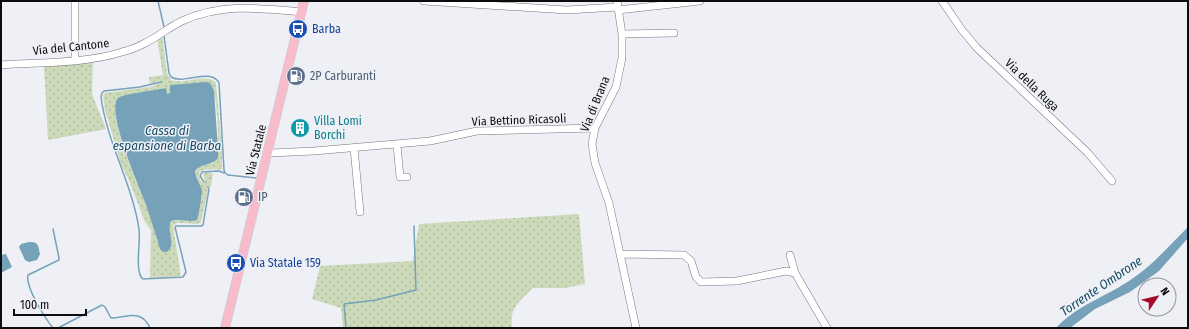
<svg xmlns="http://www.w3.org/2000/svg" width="1189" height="329" font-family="'Fira Sans Condensed',sans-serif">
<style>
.grass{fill:url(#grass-dots);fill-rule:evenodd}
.water{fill:#75a1b9}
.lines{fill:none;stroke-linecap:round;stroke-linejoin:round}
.stream{stroke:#75a1b9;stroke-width:1.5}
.minor-casing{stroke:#74757b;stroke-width:8}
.major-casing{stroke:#cececf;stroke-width:10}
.minor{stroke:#fff;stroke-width:7}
.major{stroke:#f7bccc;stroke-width:9}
.labels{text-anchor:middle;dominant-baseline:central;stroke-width:3;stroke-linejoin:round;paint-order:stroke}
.transit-label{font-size:12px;fill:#164399;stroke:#eef0f6;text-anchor:start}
.street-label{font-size:12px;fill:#0b0c0e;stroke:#eef0f6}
.service-label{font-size:12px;fill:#4e5e75;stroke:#eef0f6;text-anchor:start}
.culture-label{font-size:12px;fill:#0d838f;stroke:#eef0f6;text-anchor:start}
.water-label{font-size:13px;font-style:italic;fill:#144c67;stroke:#eef0f6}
</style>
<defs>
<pattern id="grass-dots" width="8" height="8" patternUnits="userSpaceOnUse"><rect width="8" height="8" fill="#ccdaba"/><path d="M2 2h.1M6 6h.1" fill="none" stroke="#aeba9f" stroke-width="1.8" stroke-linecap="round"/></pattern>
</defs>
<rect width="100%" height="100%" fill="#eef0f6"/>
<path class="grass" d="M162,36L167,73L171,80C183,85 208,72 216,83L222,151V170C213,170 189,166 203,183L205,182L203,174L207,172L213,174L211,186L207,188L208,190L201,222L198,224L177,223L173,226L181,276L150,278L151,230L145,222L128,178L121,164L105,110L103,95L105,93L150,87L160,83V81L150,84L149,77L163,75L157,38ZM211,84C217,93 219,137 218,149C218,154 215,159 213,163L200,166L195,172L202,195L200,200L182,220L171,221L169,229L171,241L159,248L158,242C153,227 149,212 143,198C134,173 113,129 115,103L166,88V94L170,93V85Z
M93,60L92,94L106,129L48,140L44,66Z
M579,214L585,284L565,288H533C520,301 509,308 512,328H343L341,308L312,299L320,266L413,261L419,224Z"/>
<path class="water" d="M207,82L211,84L214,91L218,148V158C212,166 201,163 195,171C196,179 200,184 202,190C202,195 199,215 197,220C189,223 180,218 171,221C167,230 173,238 171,246C168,256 159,253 158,242C154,230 150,217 146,205C140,188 105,110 118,98C123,94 158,90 166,88L167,94L170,93V85Z
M1188,227V238L1159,271L1130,292L1095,309L1070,328H1056C1078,305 1103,298 1129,281C1151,267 1169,246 1188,227Z
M29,242C39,242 38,245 40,254L37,260L29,262L25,260L19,247L21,244Z
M6,254L12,267L1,273V255Z"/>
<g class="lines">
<path class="stream" d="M158,1L164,27
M164,36L169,73L171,77C184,85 211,67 219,83L224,170L225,173L228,175L257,178
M161,82L140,87L104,91L102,93L101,97C107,143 132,183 139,229C141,242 134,272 143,279L183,277L186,272L175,227L176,226H201L203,225L209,189L208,187
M204,182L200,176L202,172L219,171L224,173
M53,229L59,258V260L28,275C25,287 45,318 53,328
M58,328L102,305L105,307L111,318C126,318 141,308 150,328
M346,328L344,304L376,300L416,290L414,226"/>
<g class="minor-casing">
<path id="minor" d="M424,1L567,10L618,7
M617,1L622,34V58L616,87L595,128L592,144L595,163L609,203L636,328
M942,1L962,30L977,48L1087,152L1112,181
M618,10L700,1
M622,34L674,33
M75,60V1
M1,65C41,62 84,64 122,52C130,50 138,47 145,43C158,37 169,27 182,21C222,3 260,8 302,12
M397,145L400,177H407
M354,148L360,212
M267,151L270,153L314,151L430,141L477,131L595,128
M621,254L684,255L691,261L696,277L701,282L737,281L786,271L795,273
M790,255L795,273L827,328"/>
</g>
<g class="major-casing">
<path id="major" d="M225,328L304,1"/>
</g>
<use href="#minor" class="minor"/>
<use href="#major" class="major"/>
</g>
<defs>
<g id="bus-disc" transform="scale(1)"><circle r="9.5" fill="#1a4fb4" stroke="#eef0f6"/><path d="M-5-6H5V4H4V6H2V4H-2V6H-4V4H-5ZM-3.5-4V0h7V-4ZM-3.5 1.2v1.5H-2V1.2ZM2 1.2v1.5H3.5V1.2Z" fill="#fff"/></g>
<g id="fuel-disc" transform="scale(1)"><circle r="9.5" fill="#5c6f8a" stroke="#eef0f6"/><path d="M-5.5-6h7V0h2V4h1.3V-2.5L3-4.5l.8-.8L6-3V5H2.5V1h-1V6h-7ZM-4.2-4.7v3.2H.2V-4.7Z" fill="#fff"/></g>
<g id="building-disc" transform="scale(1)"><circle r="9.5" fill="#0f9aa8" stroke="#eef0f6"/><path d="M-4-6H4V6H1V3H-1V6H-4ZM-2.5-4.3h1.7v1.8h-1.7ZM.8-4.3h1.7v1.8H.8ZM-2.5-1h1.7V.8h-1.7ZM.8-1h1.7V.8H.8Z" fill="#fff"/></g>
</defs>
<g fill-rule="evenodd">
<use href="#bus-disc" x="298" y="29"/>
<use href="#fuel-disc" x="296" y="76"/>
<use href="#building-disc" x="300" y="128"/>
<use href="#fuel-disc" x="244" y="197"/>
<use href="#bus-disc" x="236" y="263"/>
</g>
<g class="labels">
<g class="transit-label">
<text x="312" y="29">Barba</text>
<text x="250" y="263">Via Statale 159</text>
</g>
<g class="street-label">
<text transform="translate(71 47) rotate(-6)">Via del Cantone</text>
<text transform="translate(1032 85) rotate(44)">Via della Ruga</text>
<text transform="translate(595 104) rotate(-68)">Via di Brana</text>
<text transform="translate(519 120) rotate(-2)">Via Bettino Ricasoli</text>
<text transform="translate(256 150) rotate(-76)">Via Statale</text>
</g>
<g class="service-label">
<text x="310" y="76">2P Carburanti</text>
<text x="258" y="197">IP</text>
</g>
<g class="culture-label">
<text x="314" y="121">Villa Lomi<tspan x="314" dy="14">Borchi</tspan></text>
</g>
<g class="water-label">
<text x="167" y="130">Cassa di<tspan x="167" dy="15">espansione di Barba</tspan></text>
<text transform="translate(1101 286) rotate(-34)">Torrente Ombrone</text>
</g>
</g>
<rect width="1189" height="329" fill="none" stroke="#0b0c0e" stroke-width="4"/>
<g transform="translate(1157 297) rotate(55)"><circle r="19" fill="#eef0f6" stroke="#939599"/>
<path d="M0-3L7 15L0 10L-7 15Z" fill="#a60b2b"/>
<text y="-6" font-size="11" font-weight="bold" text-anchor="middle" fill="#0b0c0e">N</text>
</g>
<path d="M14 309v6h72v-6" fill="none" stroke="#0b0c0e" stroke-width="2"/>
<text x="20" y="309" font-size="12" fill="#0b0c0e" stroke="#eef0f6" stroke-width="3" paint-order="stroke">100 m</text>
</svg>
